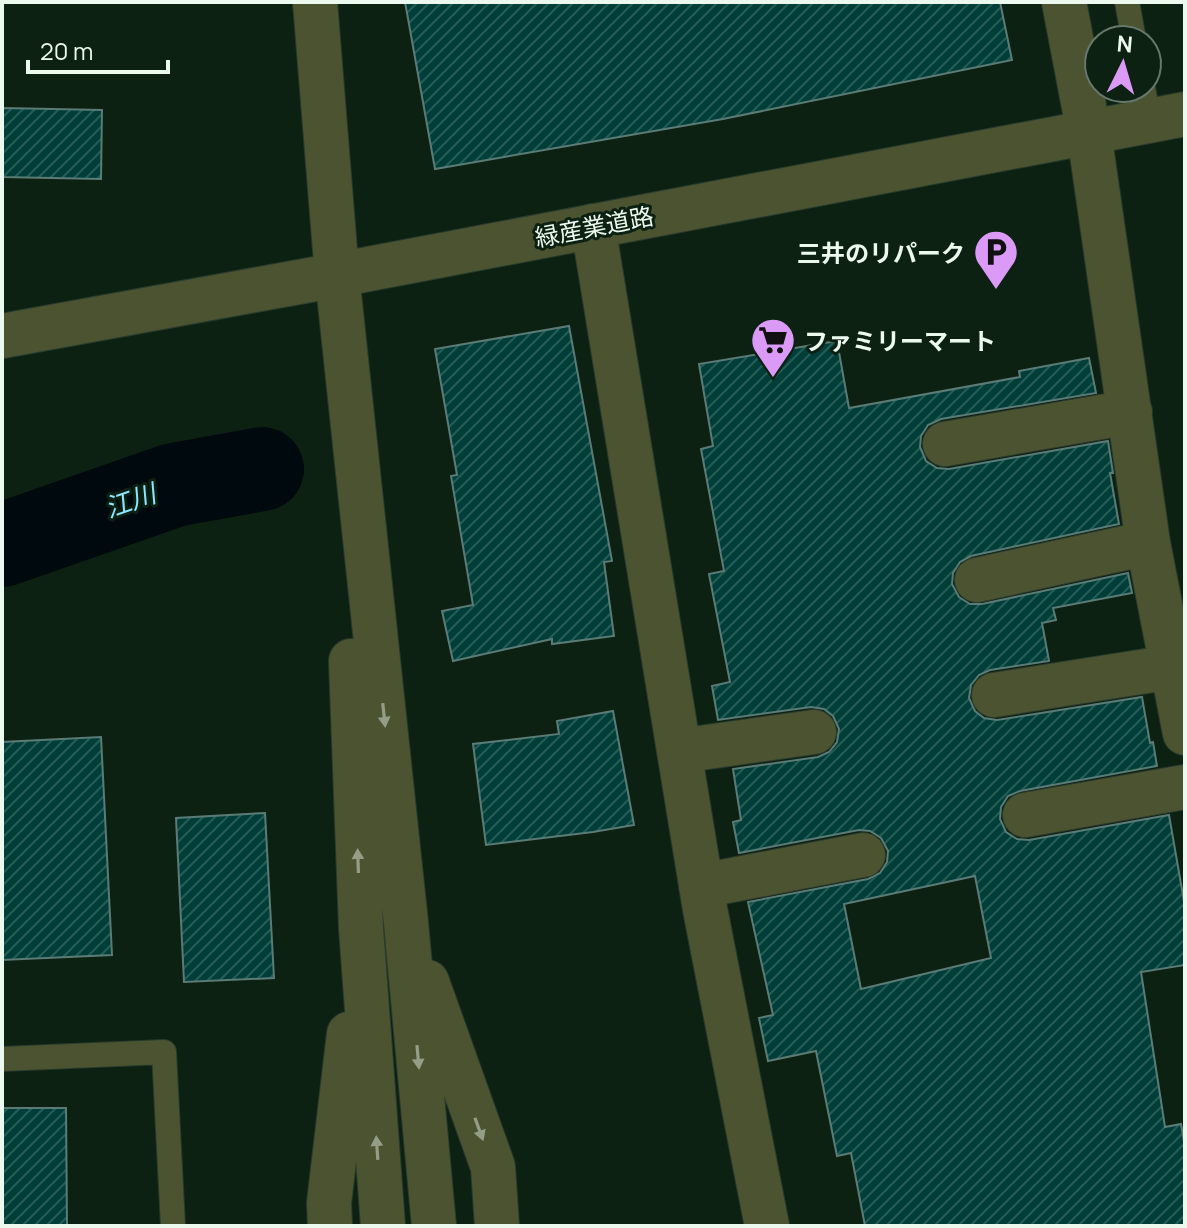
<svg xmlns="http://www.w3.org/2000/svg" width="1187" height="1228" font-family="Manrope,'Noto Sans JP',sans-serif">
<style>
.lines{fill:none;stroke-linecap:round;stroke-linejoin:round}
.river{stroke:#00090d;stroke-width:84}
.building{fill:url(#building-hatch);stroke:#5a7b76;stroke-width:2;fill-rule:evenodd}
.service-casing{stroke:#283b2d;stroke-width:26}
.minor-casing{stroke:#283b2d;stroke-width:46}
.tertiary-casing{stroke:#283b2d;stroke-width:46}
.service{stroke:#4c5331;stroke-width:24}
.minor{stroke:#4c5331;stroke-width:44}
.tertiary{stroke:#4c5331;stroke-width:44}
.oneway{fill:#949e86}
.labels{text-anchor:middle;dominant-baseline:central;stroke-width:6;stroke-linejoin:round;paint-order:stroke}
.street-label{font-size:24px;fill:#ecf9ee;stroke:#0d2113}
.poi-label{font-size:24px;font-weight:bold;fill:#ecf9ee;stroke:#0d2113;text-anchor:end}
.water-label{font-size:26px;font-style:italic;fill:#8fe7ff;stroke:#0d2113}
</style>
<defs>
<pattern id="building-hatch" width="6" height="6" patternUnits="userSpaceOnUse" patternTransform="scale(2)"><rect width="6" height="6" fill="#003f39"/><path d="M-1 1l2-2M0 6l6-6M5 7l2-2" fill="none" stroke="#255c56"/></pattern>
</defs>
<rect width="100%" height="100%" fill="#0d2113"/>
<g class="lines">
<path class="river" d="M2,545L174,485L262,469"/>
</g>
<path class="building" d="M405,2H1000L1012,60L723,119L435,169Z
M2,108L102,110L101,179L2,177Z
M569,326L612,561L604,562L614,636L552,644V639L453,661L442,611L473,605L451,476L457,475L435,349Z
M837,341L849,408L1020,377L1019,371L1089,358L1096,393L941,419L928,425L921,436L920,447L926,461L937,468L949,469L1108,441L1113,473H1110L1119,524L971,556L960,562L953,573L952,584L959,597L970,604H982L1128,573L1132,593L1053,608L1056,620L1042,623L1049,661L990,670L979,675L971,685L969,698L975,711L984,718L997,720L1142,697L1150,743L1153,742L1157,766L1020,791L1008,796L1001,807L1000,819L1006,832L1017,839L1029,840L1169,815L1185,907V965L1141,972L1165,1127L1181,1124L1185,1147V1226H865L851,1153L837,1156L816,1051L768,1061L759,1018L773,1015L748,902L868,879L880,873L887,862L888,851L881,838L870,831L859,830L739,853L733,822L741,820L733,769L818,757L829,752L837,742L839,729L833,716L824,709L811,707L718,720L712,686L730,682L709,574L724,571L701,449L713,446L699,364ZM975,876L991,958L861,989L844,904Z
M613,711L634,825L593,832L486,845L473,744L559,734L557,721Z
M101,737L112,955L2,960V742Z
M265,813L274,978L184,982L176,818Z
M2,1108H66L67,1226H2Z"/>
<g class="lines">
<g class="service-casing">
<path id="service" d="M1127,2L1134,40
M1143,88L1149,121
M2,1059L164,1052L173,1226"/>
</g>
<g class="minor-casing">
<path id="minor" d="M1064,2L1089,133L1148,543L1185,733
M593,226L705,909L767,1226
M945,444L1130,412
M977,580L1148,543
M994,695L1172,667
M679,751L814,732
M1025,815L1185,787
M701,886L863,855"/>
</g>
<g class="tertiary-casing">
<path id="tertiary" d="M315,2L337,275L406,923L434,1226
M2,336L337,275L1185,114
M351,661L361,928L383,1226
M427,982L493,1167L497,1226
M330,1226L329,1203L349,1034"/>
</g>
<use href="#service" class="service"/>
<use href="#minor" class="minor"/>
<use href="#tertiary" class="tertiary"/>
</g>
<defs><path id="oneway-solid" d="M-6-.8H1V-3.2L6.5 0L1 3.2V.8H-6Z" transform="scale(2)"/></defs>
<g class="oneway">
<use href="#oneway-solid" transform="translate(384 715) rotate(84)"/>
<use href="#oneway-solid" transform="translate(358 861) rotate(-92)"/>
<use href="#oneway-solid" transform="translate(418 1057) rotate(85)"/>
<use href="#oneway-solid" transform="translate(479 1129) rotate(70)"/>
<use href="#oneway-solid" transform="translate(377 1148) rotate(-94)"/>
</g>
<defs>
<g id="parking-pin" transform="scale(2.3)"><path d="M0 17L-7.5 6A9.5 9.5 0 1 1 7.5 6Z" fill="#da9af6" stroke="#0d2113"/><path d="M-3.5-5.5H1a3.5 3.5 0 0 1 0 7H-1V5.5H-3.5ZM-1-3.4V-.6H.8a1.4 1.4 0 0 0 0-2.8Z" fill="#111"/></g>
<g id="supermarket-pin" transform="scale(2.3)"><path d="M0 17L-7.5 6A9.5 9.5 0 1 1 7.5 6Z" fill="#da9af6" stroke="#0d2113"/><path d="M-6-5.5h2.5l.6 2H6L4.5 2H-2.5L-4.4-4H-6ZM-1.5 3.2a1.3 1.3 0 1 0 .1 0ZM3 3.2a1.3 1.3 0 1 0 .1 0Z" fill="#111"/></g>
</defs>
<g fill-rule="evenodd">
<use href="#parking-pin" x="996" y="252"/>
<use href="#supermarket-pin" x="773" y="340"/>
</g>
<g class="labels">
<g class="street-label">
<text transform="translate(594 226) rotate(-11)">緑産業道路</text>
</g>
<g class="poi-label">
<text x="965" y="252">三井のリパーク</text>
<text x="804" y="340" text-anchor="start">ファミリーマート</text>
</g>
<g class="water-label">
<text transform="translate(130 500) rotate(-19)">江川</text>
</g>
</g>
<rect width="1187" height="1228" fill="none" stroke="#ecf9ee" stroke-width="8"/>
<g transform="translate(1123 64) rotate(5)"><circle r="38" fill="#0d2113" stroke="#66776b" stroke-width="2"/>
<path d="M0-6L14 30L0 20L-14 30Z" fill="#da9af6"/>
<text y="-12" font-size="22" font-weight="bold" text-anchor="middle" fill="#ecf9ee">N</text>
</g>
<path d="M28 60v12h140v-12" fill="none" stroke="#ecf9ee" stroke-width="4"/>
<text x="40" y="60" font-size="24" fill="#ecf9ee" stroke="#0d2113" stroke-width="6" paint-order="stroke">20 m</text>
</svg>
